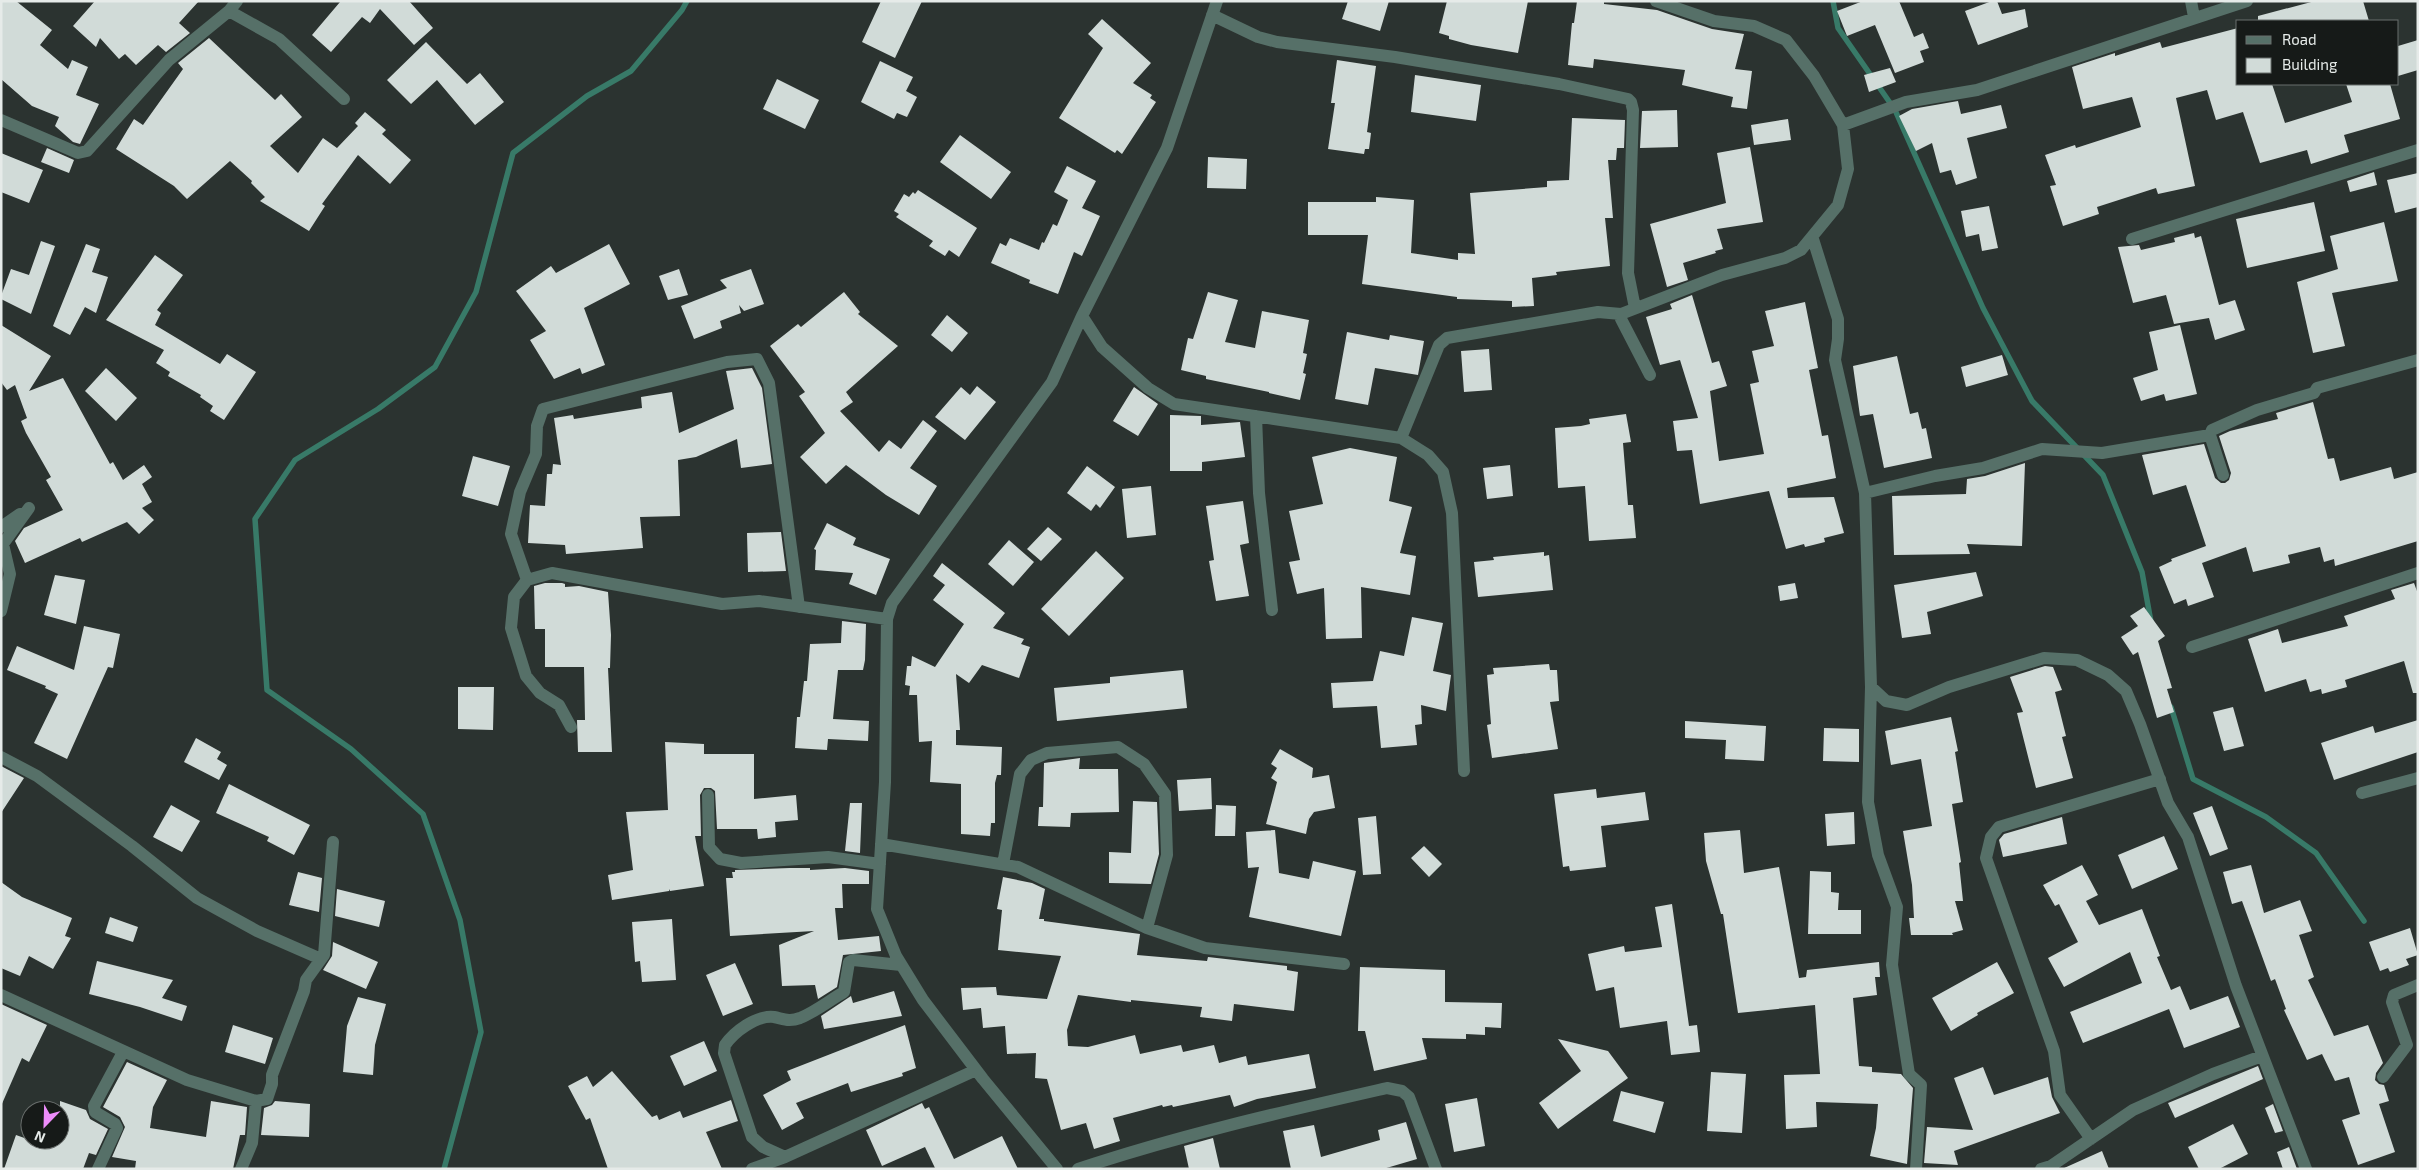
<svg xmlns="http://www.w3.org/2000/svg" width="2419" height="1170" font-family="'Exo 2',sans-serif">
<style>
.lines{fill:none;stroke-linecap:round;stroke-linejoin:round}
.stream{stroke:#387a68;stroke-width:5.5}
.building{fill:#d1dbd8}
.minor{stroke:#567068;stroke-width:12}
</style>
<rect width="100%" height="100%" fill="#2b3330"/>
<g class="lines">
<path class="stream" d="M1833,1L1838,28L1895,110L1983,308L2032,401L2103,475L2142,572L2151,622
M2171,707L2193,779L2266,817L2316,853L2364,921
M444,1169L481,1032L460,920L423,814L351,749L267,690L255,519L295,460L378,409L435,367L476,292L513,153L587,96L631,71L682,10L687,1"/>
</g>
<path class="building" d="M1,1H16L52,30L40,45L68,69L72,60L88,67L76,95L99,104L80,144L73,142L55,126L59,117L32,106L1,79Z
M95,1H199L179,23L190,33L166,52L158,45L136,65L125,54L119,59L100,38L96,47L73,26Z
M338,1H409L433,28L414,45L380,9L370,23L362,17L331,52L312,35L340,2Z
M881,1H922L895,58L862,42Z
M1348,1H1389L1380,31L1342,19Z
M1447,1H1528L1518,53L1471,45L1449,39V36L1439,33Z
M1577,1H1604V4L1657,10L1712,29L1744,34L1735,69L1752,71L1747,109L1731,107L1733,97L1682,85L1685,70L1594,59L1593,68L1568,65L1572,23H1574Z
M1863,1H1899L1914,37L1923,33L1929,48L1920,51L1924,62L1895,73L1875,25L1847,36L1837,11Z
M1992,1H1997L2002,14L2025,9L2028,27L1978,45L1965,11Z
M2315,1H2363L2369,21H2258V16Z
M1102,19L1151,63L1133,83L1152,95L1150,98L1156,102L1122,154L1117,150L1115,153L1059,118L1103,48L1088,34Z
M2238,28V84H2272L2285,123L2352,102L2346,84H2390L2400,119L2344,135L2349,152L2311,164L2307,150L2260,163L2243,112L2216,120L2207,90L2176,98L2195,186L2158,194L2156,188L2097,207L2099,214L2063,226L2050,186L2056,185L2045,155L2075,145L2076,148L2141,127L2132,97L2083,109L2072,67L2115,53V56L2160,42L2162,48Z
M209,38L275,100L281,94L302,117L270,146L298,173L323,138L337,148L358,126L355,123L365,112L386,130L382,134L411,160L390,184L358,155L322,204L325,206L309,231L260,201L265,197L251,183L252,181L230,161L187,199L174,186L116,149L134,119L143,125L183,69L178,63Z
M2418,40V70L2398,76V46Z
M426,42L467,84L480,73L504,102L475,125L437,80L411,104L387,80Z
M1337,60L1376,66L1367,132L1371,133L1369,149H1365L1364,154L1328,149L1335,103H1331Z
M880,61L913,77L906,91L917,97L907,117L897,113L894,119L861,102Z
M1890,68L1896,82L1869,92L1864,75Z
M1415,75L1481,85L1476,121L1411,112Z
M777,79L819,100L805,129L763,109Z
M1958,101L1961,114L2001,105L2007,128L1967,138L1977,178L1956,185L1951,170L1940,173L1932,143L1916,151L1899,116L1912,109Z
M1677,110L1678,147L1640,148L1642,111Z
M1572,118L1625,120L1624,148H1617L1616,160H1608L1613,218H1605L1610,266L1556,272L1557,275L1532,278L1534,306L1512,307V301L1457,299V297L1362,284L1368,235H1308V202H1376V197L1414,200L1411,253L1458,260V253L1475,254L1470,193L1547,187V181L1569,180Z
M1788,119L1791,140L1754,145L1751,125Z
M960,135L1011,172L991,199L940,162Z
M1750,147L1763,222L1717,229L1723,249L1715,251L1716,253L1683,263L1688,280L1667,287L1650,224L1726,203L1717,153Z
M47,148L74,160L69,173L41,162Z
M1,153L43,170L29,203L1,192Z
M1208,157L1247,159L1246,189L1207,188Z
M1067,166L1096,181L1082,208L1100,216L1082,256L1074,252L1058,294L1029,283L1030,280L991,263L1000,243L1006,246L1010,238L1039,250L1042,242L1044,243L1053,224L1057,226L1068,200L1054,192Z
M2374,172L2377,185L2350,192L2347,181Z
M2418,173V207L2395,213L2387,180Z
M918,190L977,228L959,257L949,250L945,256L929,246L933,241L896,217L899,214L894,211L904,194L909,197L913,192L915,194Z
M2314,202L2325,251L2247,268L2236,219Z
M1989,206L1998,248L1982,251L1979,234L1966,237L1961,211Z
M2384,222L2398,281L2332,293L2345,346L2313,353L2297,282L2338,269L2330,236Z
M2194,233L2195,238L2201,236L2219,305L2235,300L2245,330L2215,340L2209,318L2174,324L2166,295L2133,303L2118,247L2139,245L2141,250L2175,242L2174,238Z
M41,241L55,246L31,314L1,299V296L11,269L29,275Z
M86,244L100,249L92,272L108,277L96,313L85,307L70,335L53,326Z
M609,244L630,284L584,308L605,365L582,374L580,368L554,379L530,340L546,331L516,291L551,266L556,273Z
M155,255L183,275L157,310L161,313L155,325L220,364L227,354L256,372L224,420L210,411L213,406L200,397L201,395L168,376L170,372L156,363L164,350L106,320Z
M679,269L688,295L668,300L659,276Z
M751,269L764,304L744,311L739,305L741,313L720,321L722,328L694,339L681,306L727,288L720,280Z
M844,292L860,312L858,314L898,346L846,392L853,402L840,411L879,452L889,440L901,449L923,420L937,431L910,468L937,486L919,515L886,495L846,465L826,484L800,457L825,433L799,396L805,392L770,346L798,324L801,327Z
M1208,292L1238,300L1225,342L1255,348L1262,311L1309,320L1303,353L1307,354L1303,373L1306,374L1300,400L1269,393V392L1206,379V376L1181,370L1188,338L1193,339Z
M1692,295L1712,363L1719,361L1727,386L1710,391L1719,461L1764,454L1750,384L1759,382L1752,351L1774,346L1765,311L1805,302L1818,368L1809,370L1822,436L1828,435L1836,478L1787,488L1788,498L1834,497L1844,533L1824,538L1825,542L1805,547L1804,544L1786,549L1769,491L1700,504L1692,450L1677,451L1673,421L1698,418L1680,360L1660,365L1646,317L1672,309L1670,304Z
M947,315L968,333L952,352L931,335Z
M1,325L51,356L29,391L63,378L110,464L113,462L123,480L144,465L152,477L142,484L152,502L142,508L154,520L139,534L127,522L82,542L80,538L25,563L15,541L24,528L63,510L46,480L51,477L26,433L21,421L27,418L15,385L7,390L1,382Z
M2180,325L2197,394L2166,401L2164,394L2141,401L2133,378L2158,370L2149,332Z
M1347,332L1389,340L1390,335L1424,341L1418,375L1375,368L1368,405L1335,399Z
M1489,349L1492,390L1464,392L1461,351Z
M2002,355L2008,375L1966,387L1961,367Z
M1897,356L1910,414L1918,412L1922,429L1926,428L1932,458L1884,468L1873,414L1860,416L1853,366Z
M106,368L137,398L116,421L85,391Z
M752,368L762,388L772,464L741,468L737,439L696,457L678,460L680,516L640,517L643,548L566,554L565,545L528,543L530,505L545,506L547,474H552L553,464L561,465L554,418L573,415L574,419L642,408L641,397L672,392L679,433L734,409L726,371Z
M977,386L996,402L965,440L935,417L961,387L970,395Z
M1134,387L1158,404L1138,436L1113,421Z
M2313,402L2328,459L2334,458L2340,481L2391,467L2394,479L2418,472V541L2335,566L2334,559L2324,562L2320,547L2288,555L2290,563L2253,572L2246,547L2202,563L2214,597L2188,606L2186,599L2174,604L2159,567L2172,561L2171,559L2206,546L2186,485L2153,495L2142,455L2204,444L2215,478L2221,483H2225L2229,480L2231,473L2219,436L2230,431L2278,419L2276,413Z
M1626,414L1631,442L1623,443L1628,505H1633L1636,538L1589,541L1585,486L1558,488L1555,428L1581,426L1590,424L1589,419Z
M1170,415L1201,416V425L1240,422L1245,457L1202,462V471H1170Z
M1350,448L1397,457L1389,501L1412,507L1400,553L1416,556L1410,595L1361,587L1362,638L1326,639L1324,588L1297,594L1289,562L1300,560L1289,511L1323,504L1312,457Z
M473,456L510,466L498,506L462,496Z
M2025,463L2022,546L1967,544L1970,554L1894,555L1892,496L1966,494L1967,479L1985,476Z
M1510,465L1513,496L1487,499L1483,468Z
M1087,466L1115,487L1100,508L1096,504L1091,511L1067,493Z
M1151,486L1156,535L1127,538L1122,489Z
M1243,501L1249,543L1240,545L1249,596L1216,601L1209,561L1214,560L1206,506Z
M827,523L856,538L853,545L890,559L876,595L849,584L853,573L815,570L816,550L814,549Z
M1048,527L1062,539L1041,561L1027,549Z
M781,532L786,571L748,572L747,533Z
M1009,540L1034,562L1013,586L988,564Z
M1096,551L1124,578L1069,636L1041,609Z
M1544,552V556L1549,555L1553,590L1478,597L1474,562L1494,560L1493,557Z
M942,563L1005,613L993,628L1024,639L1021,644L1030,647L1019,678L982,665L969,683L956,674L960,730H956V745L1002,747L1001,775H997L995,783V823H991L990,836L961,834V784L930,782L932,741L919,742L917,695H909L910,686L905,685L907,666H911L912,656L935,667L964,624L933,600L945,585L933,576Z
M1976,572L1983,596L1927,612L1931,634L1902,638L1894,585Z
M55,575L85,580L76,624L44,615Z
M545,583H562L565,584V587L579,586L608,592L611,635L610,668H608L612,752H578L577,720H585L584,667H545V629H535L534,586Z
M1795,583L1798,598L1780,601L1778,586Z
M2414,583L2418,594V693H2413L2404,661L2345,680L2347,687L2322,694L2321,689L2310,692L2306,679L2265,692L2248,639L2278,629L2282,643L2348,626L2344,616L2395,599L2391,590Z
M2144,607L2165,636L2158,641L2172,688L2167,689L2174,712L2157,718L2138,652L2133,655L2121,637L2138,626L2130,616Z
M1412,617L1443,623L1433,671L1451,675L1446,711L1421,705L1422,724L1415,725L1417,745L1381,748L1377,706L1333,708L1331,683L1373,681L1380,651L1404,656Z
M842,621L866,624L865,660L863,670H838L833,719L869,721L868,741L828,739L827,750L795,748L797,717H800L804,681H807L810,644L841,643Z
M84,626L120,634L113,668L108,667L67,759L34,743L58,694L45,688L46,686L7,670L17,646L74,670Z
M1549,664L1550,670H1557L1559,701L1550,702L1558,749L1492,758L1487,725L1491,724L1487,675L1494,674L1493,668Z
M2045,666L2053,667L2062,690L2055,692L2066,736L2062,737L2073,778L2036,788L2017,713L2023,712L2010,677Z
M1183,670L1187,708L1057,721L1054,688L1110,683V677Z
M458,687H494L493,730L458,729Z
M2233,707L2244,746L2224,751L2213,712Z
M1951,717L1958,751L1955,752L1963,802L1952,804L1961,862L1959,863L1963,901H1955L1963,930L1952,933L1953,935H1911L1909,918H1914L1912,885L1903,831L1932,826L1921,759L1891,765L1885,731Z
M2418,720V752L2334,780L2321,743L2373,726L2375,733Z
M1685,721L1766,726L1764,761L1725,759L1726,740L1685,738Z
M1824,728L1859,729V762L1823,761Z
M196,738L221,752L217,759L227,765L219,780L184,762Z
M665,742L704,744V754H754V799L796,795L798,820L775,822L776,837L758,839L757,829H717L715,791L711,788H704L700,795L701,836H695L704,886L670,891L669,889V891L612,900L608,875L633,870L626,812L668,810Z
M1280,749L1313,768L1312,778L1329,775L1335,808L1314,812L1309,819L1306,834L1266,824L1277,782L1271,778L1277,768L1271,764Z
M1080,758L1079,769H1118L1119,812L1071,813L1070,827L1038,826L1039,807H1043L1044,763Z
M1,766L24,778L1,813Z
M1211,778L1212,809L1179,811L1177,780Z
M229,784L310,825L294,855L267,841L269,837L216,813Z
M1596,789L1597,798L1645,792L1649,820L1601,826L1606,867L1570,871L1569,866L1563,867L1554,794Z
M1133,801L1157,802L1159,854L1151,884L1109,883V852L1131,853Z
M850,803H862L860,853L845,851Z
M171,805L200,821L182,852L153,837Z
M1216,805L1236,806L1235,836H1215Z
M2212,806L2228,849L2210,856L2193,813Z
M1854,812L1855,844L1827,846L1825,814Z
M1376,816L1381,874L1363,875L1358,818Z
M2062,817L2067,844L2003,857L1999,840L2004,834Z
M1275,830L1279,873L1309,879L1313,861L1356,871L1341,936L1249,917L1259,867L1248,868L1246,832Z
M1740,830L1744,873L1779,867L1799,978L1806,977L1807,970L1879,962L1880,977H1875L1877,995L1853,998L1859,1066L1872,1067V1072L1901,1074L1913,1088L1907,1164L1870,1156L1876,1128L1878,1104L1816,1102L1817,1127L1786,1129L1784,1075L1820,1074L1815,1005L1738,1013L1723,914H1721L1706,861L1704,833Z
M2164,836L2178,869L2132,889L2118,855Z
M1424,846L1442,864L1429,877L1411,858Z
M2082,865L2098,895L2086,901L2099,925L2142,909L2160,956L2157,957L2171,990L2180,986L2190,1010L2228,996L2240,1027L2184,1048L2169,1009L2083,1043L2070,1012L2142,983L2130,952L2064,987L2048,958L2078,942L2059,904L2055,906L2043,885Z
M2251,865L2264,913L2300,900L2312,931L2299,935L2314,977L2308,980L2334,1036L2368,1025L2383,1063L2376,1073L2375,1080L2379,1084L2384,1085L2389,1101L2379,1104L2395,1152L2358,1165L2342,1120L2360,1114L2349,1077L2335,1081L2322,1054L2307,1060L2284,1010L2286,1009L2275,979L2271,981L2242,901L2232,904L2223,872Z
M790,868H810V870L845,868L869,871V884H842L843,908H835L838,940L879,936L881,951L843,955L837,987L818,999L815,985L782,986L779,945L814,931L730,936L726,878H733L732,872H735V870Z
M1810,871L1831,872V892L1839,893L1838,910H1861V934H1808Z
M298,872L322,878L319,912L289,905Z
M1003,877L1032,883L1045,889L1039,919H1044V921L1140,934L1137,955L1207,961L1208,957L1252,962L1287,966V970L1298,972L1294,1011L1234,1004L1232,1021L1200,1017L1202,1007L1131,1000V1002L1078,995L1067,1030L1068,1046L1088,1047L1135,1035L1140,1054L1181,1045L1183,1052L1214,1045L1219,1063L1246,1056L1248,1065L1309,1054L1316,1088L1257,1099L1234,1107L1230,1095L1173,1107L1172,1105L1163,1107L1162,1105L1113,1118L1120,1141L1094,1149L1086,1123L1061,1130L1047,1079L1035,1078L1036,1053L1007,1054L1005,1026L983,1028L981,1008L963,1010L961,988L996,987L997,995L1047,999L1061,956L998,950L1002,910L997,909Z
M1,882L22,897L72,918L65,936L71,938L53,969L29,956L20,976L1,968Z
M337,889L385,901L379,927L335,916Z
M1672,904L1689,1026L1697,1025L1700,1052L1671,1055L1667,1021L1620,1028L1614,987L1596,991L1588,954L1624,946L1625,952L1662,947L1655,907Z
M110,917L138,927L133,942L105,933Z
M672,919L676,980L642,982L640,961L635,962L632,922Z
M2410,928L2418,955L2406,959L2409,965L2390,972L2388,968L2380,971L2369,942Z
M333,942L378,962L366,989L323,970L332,956Z
M97,961L173,980L162,998L187,1006L182,1021L140,1007L89,994Z
M1997,962L2014,993L1977,1013L1978,1015L1951,1031L1932,998Z
M735,963L753,1004L723,1016L706,975Z
M1360,967L1445,970V1002L1502,1003L1501,1028L1485,1027V1035L1466,1034V1039L1422,1038L1427,1059L1374,1071L1365,1031H1358Z
M894,991L902,1016L824,1029L821,1016L851,996L853,1003Z
M358,997L386,1004L375,1045L373,1075L343,1072L347,1026Z
M1,1004L47,1025L29,1062L22,1058L1,1106Z
M233,1025L273,1038L265,1064L225,1052Z
M905,1025L916,1068L902,1073L903,1076L851,1092L848,1083L796,1103L804,1118L782,1130L763,1095L791,1080L787,1071Z
M1558,1039L1608,1051L1628,1078L1558,1129L1539,1103L1581,1071Z
M704,1041L717,1071L684,1086L670,1056Z
M127,1062L167,1080L153,1107L150,1128L206,1137L211,1101L247,1107L245,1135H240L233,1169H135L136,1161L112,1157L125,1127L120,1117L103,1107Z
M2258,1066L2263,1079L2175,1118L2168,1103Z
M1983,1067L1994,1095L2048,1077L2052,1097L2060,1113L1954,1151L1958,1165L1924,1163L1927,1127L1973,1130L1954,1078Z
M612,1071L652,1117L657,1115L659,1120L680,1111L683,1118L731,1100L738,1121L706,1132L722,1169H608L590,1118L586,1120L568,1086L587,1076L593,1087Z
M1711,1072L1746,1074L1742,1133L1707,1131Z
M1621,1091L1664,1102L1655,1133L1613,1121Z
M1477,1098L1485,1146L1454,1152L1445,1104Z
M60,1101L86,1110L90,1119L108,1129L96,1155L89,1153L83,1169H4L16,1135L30,1140H60Z
M275,1101L310,1104L309,1137L261,1135L264,1108L272,1105Z
M922,1103L925,1109L929,1107L954,1159L1002,1136L1018,1169H933L935,1168L925,1147L882,1166L866,1130Z
M2273,1104L2283,1131L2275,1133L2265,1108Z
M1406,1122L1417,1159L1383,1169H1291L1283,1131L1314,1125L1321,1157L1380,1140L1378,1130Z
M2233,1124L2248,1154L2219,1169H2199L2188,1147Z
M1213,1138L1220,1169H1189L1184,1146Z
M2289,1147L2297,1169H2283L2277,1152Z
M2102,1151L2109,1169H2062Z"/>
<g class="lines">
<path class="minor" d="M2191,1L2194,17
M229,11L279,39L344,99
M1212,15L1258,37L1277,42L1395,57L1559,84L1628,99L1631,102L1633,110L1628,273L1635,308
M1,120L78,153L87,151L169,60L229,11L237,1
M1843,125L1906,102L1977,90L2247,1
M1813,239L1838,319V339L1835,360L1865,493L1871,687L1868,802L1878,855L1897,907L1892,965L1909,1074L1921,1085L1916,1169
M2132,239L2418,150
M1621,314V319L1650,375
M1082,316L1102,347L1148,388L1174,404L1401,438L1428,455L1443,472L1452,513L1464,771
M1256,416L1259,493L1272,610
M1401,438L1439,345L1447,338L1598,312L1621,314L1722,275L1785,258L1801,250L1838,205L1848,169L1843,125L1814,76L1786,40L1754,26L1714,21L1656,1
M2223,475L2210,435L2212,430L2257,410L2314,393L2317,388L2418,360
M1865,493L1935,476L1983,468L2042,449L2102,453L2210,435
M1,527L20,514
M527,580L511,534L520,492L536,454L537,426L543,409L727,362L757,359L769,383L799,607
M1,611L10,574L3,544L29,508
M2192,647L2418,573
M1871,687L1886,701L1907,705L1949,687L2044,658L2077,660L2108,675L2126,691L2140,724L2168,803L2188,837L2236,986L2306,1169
M571,727L559,705L540,693L526,676L511,628L514,597L527,580L552,573L722,604L759,601L887,619
M1,757L37,776L132,846L197,898L257,931L321,959
M2362,793L2418,778
M708,795L709,847L720,859L741,863L828,857L880,864
M881,844L1018,867L1147,928L1205,948L1344,964
M1003,864L1020,774L1031,760L1047,753L1118,747L1144,764L1165,794L1167,855L1147,928
M1,995L187,1080L256,1101L267,1099L272,1084V1075L304,991L306,980L324,955L333,842
M2383,1077L2407,1045L2392,1002L2394,995L2418,985
M2091,1139L2060,1095L2054,1051L1986,858L1991,837L1999,827L2160,779
M785,1157L763,1147L752,1137L724,1053L725,1045C734,1032 756,1015 774,1017C784,1019 789,1022 800,1018C815,1012 830,1000 844,992L849,962L853,960L901,965
M98,1169L117,1128L115,1124L95,1112L94,1106L123,1052
M241,1169L252,1143L256,1101
M752,1169L785,1157L976,1070
M1057,1169L983,1079L923,1000L896,956L877,909L885,782L887,619L892,603L1052,382L1082,316L1167,148L1217,1
M1078,1169C1180,1135 1282,1112 1387,1088L1402,1091L1409,1097L1436,1169
M2041,1169L2051,1166L2133,1110L2213,1074L2262,1056"/>
</g>
<rect width="2419" height="1170" fill="none" stroke="#e6ebe9" stroke-width="5"/>
<rect x="2236" y="20" width="162" height="65" fill="#161a18" stroke="#696e6c"/>
<rect x="2246" y="36" width="25" height="8" fill="#567068" stroke="#696e6c"/>
<text x="2282" y="45" font-size="15" fill="#e6ebe9">Road</text>
<rect x="2246" y="58" width="25" height="15" fill="#d1dbd8" stroke="#696e6c"/>
<text x="2282" y="70" font-size="15" fill="#e6ebe9">Building</text>
<g transform="translate(45 1125) rotate(203)"><circle r="24" fill="#161a18" stroke="#696e6c"/>
<path d="M0-4L9 19L0 12L-9 19Z" fill="#ed8cfa"/>
<text y="-8" font-size="14" font-weight="bold" text-anchor="middle" fill="#e6ebe9">N</text>
</g>
</svg>
